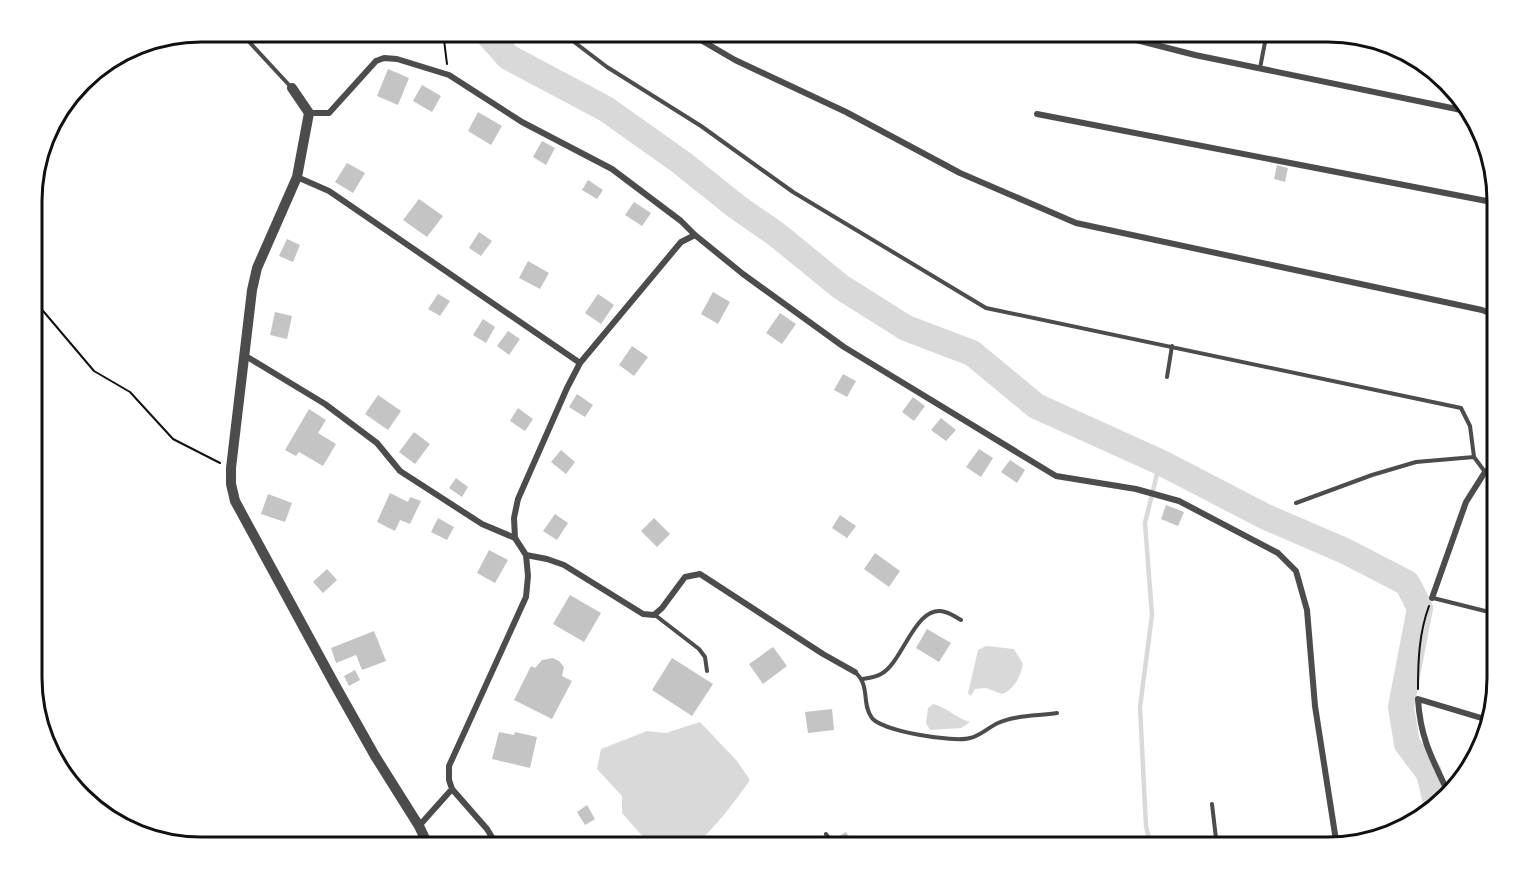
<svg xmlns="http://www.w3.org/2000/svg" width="1529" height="879" font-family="Manrope,sans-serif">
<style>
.water{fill:#d9d9d9}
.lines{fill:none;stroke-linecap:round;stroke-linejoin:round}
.stream{stroke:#d9d9d9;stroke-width:4.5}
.river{stroke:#d9d9d9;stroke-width:26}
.building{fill:#c4c4c4}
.path{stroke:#111;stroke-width:2}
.service{stroke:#4c4c4c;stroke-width:4}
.minor{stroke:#4c4c4c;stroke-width:6}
.tertiary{stroke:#4c4c4c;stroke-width:10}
.rim{fill:none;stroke:#111;stroke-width:3}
</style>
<rect width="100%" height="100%" fill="#fff"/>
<path class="water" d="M986,646L1014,649L1023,664C1020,677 1015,689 1002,694L986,688L975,689L971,696L968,693L978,650Z
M933,704C947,707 957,719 970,722L961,728L930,730L926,723L928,708Z
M700,722L737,761L750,780C733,804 715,828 693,847H652L622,813V796L597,769L601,749L647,731L666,733Z"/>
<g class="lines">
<path class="stream" d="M1151,847L1146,826L1140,707L1152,615L1145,523L1160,462"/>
<path class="river" d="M486,32L508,57L606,109L682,163L737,207L776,234L841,287L906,328L972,353L1036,406L1160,462L1266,517L1345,551L1407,583L1420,608L1401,707L1407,744L1429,773L1436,802"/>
</g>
<path class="building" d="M353,32H376L372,42L352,34Z
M388,69L409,78L398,105L377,96Z
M422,85L441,96L432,112L413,101Z
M478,112L502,126L491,145L468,131Z
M542,141L555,148L546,165L533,157Z
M347,163L365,173L353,193L335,182Z
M1277,165L1288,168L1285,182L1274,179Z
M588,180L603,190L597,199L582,190Z
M419,199L443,216L427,237L403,220Z
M634,202L651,213L642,226L625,215Z
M479,232L492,241L481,256L469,248Z
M287,239L300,245L293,262L279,256Z
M528,261L549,273L540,289L519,278Z
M713,292L730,302L718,324L701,314Z
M438,294L450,301L440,316L428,309Z
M598,294L614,305L601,324L585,313Z
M275,312L292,316L287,339L270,335Z
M780,313L796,324L782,344L766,333Z
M483,319L495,327L486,343L473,335Z
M508,331L520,339L509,355L497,346Z
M632,346L648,357L634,376L619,365Z
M843,374L856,381L847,397L834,390Z
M577,394L593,405L585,417L569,407Z
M378,395L401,411L388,430L365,414Z
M913,397L925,406L914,421L902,412Z
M518,408L533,419L525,431L510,421Z
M309,409L326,420L318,433L336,444L323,466L299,452L296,456L285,450Z
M941,418L956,430L946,441L931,430Z
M414,432L430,444L415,464L399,452Z
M979,449L993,458L981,477L966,467Z
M561,450L575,462L566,474L551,462Z
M1010,460L1025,470L1017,483L1001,472Z
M456,478L468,487L462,497L449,488Z
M390,493L408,502L410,497L421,501L410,524L400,520L395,531L377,522Z
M268,494L292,503L285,522L261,514Z
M1166,505L1184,512L1178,526L1161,519Z
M555,514L568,523L557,540L543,531Z
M840,515L856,526L847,538L832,528Z
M438,518L454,527L447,540L431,532Z
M654,518L670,534L657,547L641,531Z
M489,550L508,560L495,583L477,573Z
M875,553L900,571L889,587L864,569Z
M327,569L337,580L323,593L313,582Z
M570,595L601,613L584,642L553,624Z
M927,629L951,643L939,662L916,648Z
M374,631L386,661L362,670L356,655L336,663L331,648Z
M773,647L787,666L763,684L749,664Z
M553,658L559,661L564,667L562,676L572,681L552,719L514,700L531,666L535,668L542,660Z
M672,658L713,684L692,716L652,690Z
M355,670L360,680L349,686L344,676Z
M832,709L834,730L808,733L805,712Z
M499,732L514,735L515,732L537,737L530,768L492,759Z
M587,805L595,819L585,825L577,812Z
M846,832L854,844L849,847H842L836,838Z"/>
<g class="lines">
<path class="path" d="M443,32L447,64
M33,301L44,312L94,371L130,392L173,439L220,463
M1418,689C1418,661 1419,633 1429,606"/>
<path class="service" d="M240,32L290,86
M561,32L607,67L701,126L793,192L986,308L1461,408L1470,426L1474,457L1485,472
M1260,68L1267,32
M1167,377L1172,346
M1296,503L1372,475L1416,462L1474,457
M1433,598L1497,614
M655,615L699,649L705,657L707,671
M855,672C871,686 861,704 872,718C882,731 954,743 970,738C980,736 989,727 998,723C1015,715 1039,716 1057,713
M863,679C869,678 876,677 881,674C903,663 915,603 945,612C950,613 956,617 961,620
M1212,804L1217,847
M826,834L835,847"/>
<path class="minor" d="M687,32L735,60L846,112L960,173L1076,223L1482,310L1497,316
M1105,32L1195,55L1471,112
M309,113H329L376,61L384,58L397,59L449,75L522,122L612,169L681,221L695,235L743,274L844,347L1056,476L1136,489L1179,501L1278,553L1296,571L1307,610L1315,706L1337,847
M1037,114L1497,203
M297,177L329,191L580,363
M244,355L325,404L377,443L400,471L482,524L515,538
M526,555L547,559L564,565L643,614L654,615L662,608L685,577L700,574L823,654L855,672
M1432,598L1466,502L1485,472L1497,466
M1447,790C1431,757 1420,736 1418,699L1488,720
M419,826L452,789
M498,847L487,829L452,789L449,780V766L526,597L528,576L526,555L515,538L514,518L518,499L567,388L580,363L681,242L695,235"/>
<path class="tertiary" d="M292,88L309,113L297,177L257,268L252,290L231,468V484L235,501L335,685L375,756L419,826L429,847"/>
</g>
<path d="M0 0H1529V879H0ZM201 42H1328A159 159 0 0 1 1487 201V678A159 159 0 0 1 1328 837H201A159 159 0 0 1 42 678V201A159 159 0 0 1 201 42Z" fill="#fff" fill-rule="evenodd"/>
<path class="rim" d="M201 42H1328A159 159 0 0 1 1487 201V678A159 159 0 0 1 1328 837H201A159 159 0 0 1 42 678V201A159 159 0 0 1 201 42Z"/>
</svg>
